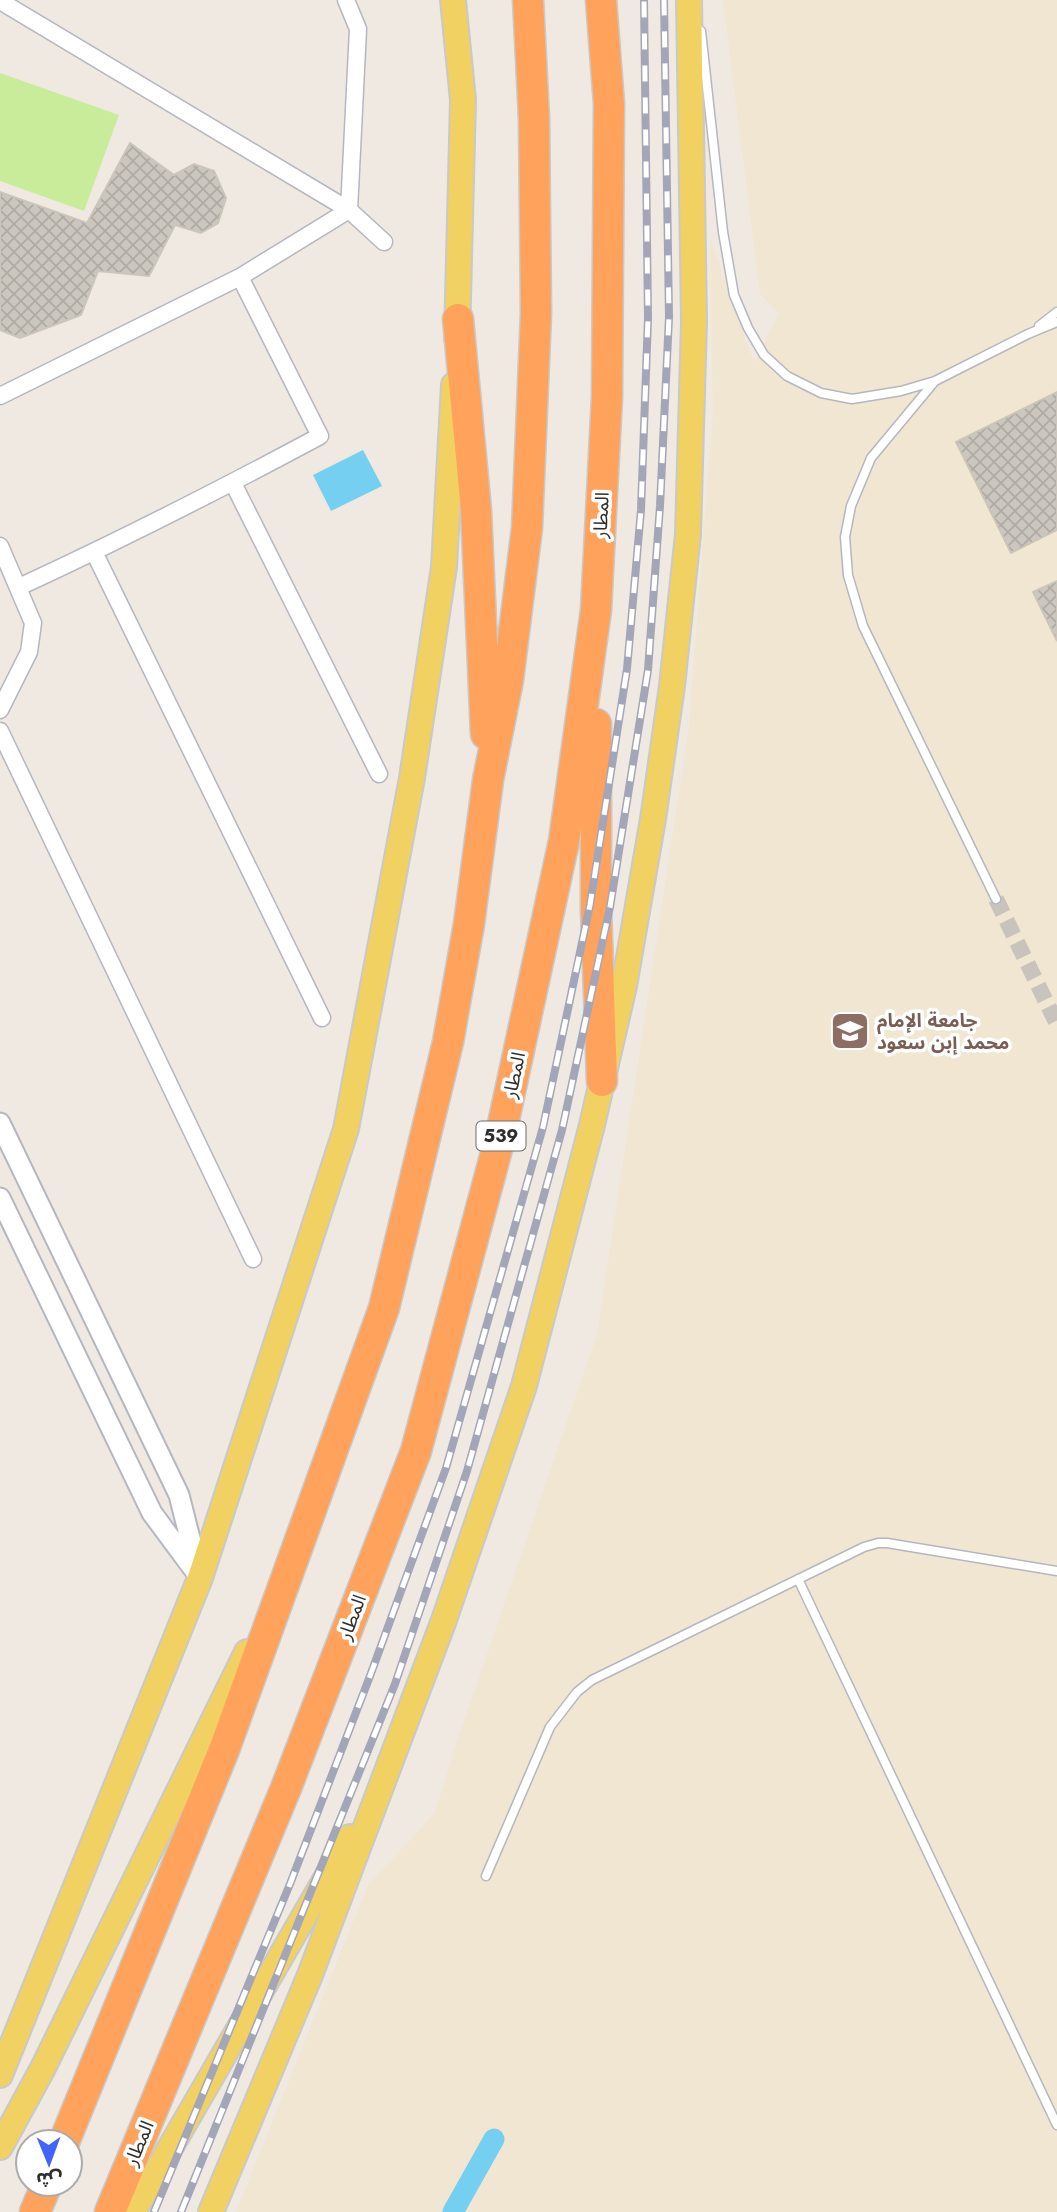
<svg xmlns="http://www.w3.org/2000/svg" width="1057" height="2212" font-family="Jost,'Noto Sans Arabic',sans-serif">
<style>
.education{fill:#f0e6d1}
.pitch{fill:#c9ec9a}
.water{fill:#75cff0}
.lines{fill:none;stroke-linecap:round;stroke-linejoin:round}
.canal{stroke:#75cff0;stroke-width:21}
.building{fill:url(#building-cross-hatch);stroke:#cbc5ba;stroke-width:2}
.minor-tunnel{stroke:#c8c4bd;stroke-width:16;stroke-dasharray:16 8;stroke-linecap:butt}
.service-casing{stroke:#b4b7c1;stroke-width:11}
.minor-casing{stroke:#b4b7c1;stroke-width:19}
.tertiary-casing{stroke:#b4b7c1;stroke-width:23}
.primary-casing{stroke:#c9c9c9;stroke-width:28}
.motorway-casing{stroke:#c9c9c9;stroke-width:33}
.service{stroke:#fff;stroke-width:8}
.minor{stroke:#fff;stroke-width:16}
.tertiary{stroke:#fff;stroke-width:19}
.primary{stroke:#f2d163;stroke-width:24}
.motorway{stroke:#ffa35c;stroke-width:30}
.rail-casing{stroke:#a3a6b8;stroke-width:8}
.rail{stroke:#fff;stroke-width:5;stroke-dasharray:16;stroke-linecap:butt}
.labels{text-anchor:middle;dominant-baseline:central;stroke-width:7;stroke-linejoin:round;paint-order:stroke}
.shield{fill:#fff;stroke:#6d6d6d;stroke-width:2}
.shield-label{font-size:18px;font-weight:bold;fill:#2e2e2e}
.street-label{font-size:19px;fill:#2e2e2e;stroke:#fff}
.education-label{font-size:19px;font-weight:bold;fill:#785e54;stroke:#fff;text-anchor:start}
</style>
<defs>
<pattern id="building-cross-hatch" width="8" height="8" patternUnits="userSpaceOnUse" patternTransform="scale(1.75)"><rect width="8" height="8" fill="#cbc7bf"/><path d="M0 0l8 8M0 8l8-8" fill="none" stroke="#afaba4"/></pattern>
</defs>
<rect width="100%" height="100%" fill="#efe9e1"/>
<path class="education" d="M723,0H1057V2212H236L368,1885L435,1813L455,1747L597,1335L689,726L713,414L710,238L754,363L779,314L760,294Z"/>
<path class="pitch" d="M0,73L119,115L84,211L0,181Z"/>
<path class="water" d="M363,450L382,486L331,511L313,475Z"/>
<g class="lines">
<path class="canal" d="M453,2212L494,2139"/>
</g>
<path class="building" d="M130,143L174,175L194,164L214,171L226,198L218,223L201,233L175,225L149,276L98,271L81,315L20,338L0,330V192L87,223Z
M1057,392V530L1011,553L956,442Z
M1057,581V641L1033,592Z"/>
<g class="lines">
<path class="minor-tunnel" d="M996,899L1057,1024"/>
<g class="service-casing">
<path id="service" d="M701,31L723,232L734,295L748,328L764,355L787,376L821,393L852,399L901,391L935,381L1028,334L1057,322
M1039,326L1057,312
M935,381L871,458L851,506L845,537L848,575L863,626L996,899
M798,1579L1057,2125
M486,1876L550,1727L577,1692L592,1680L864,1547L878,1543H887L1057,1571"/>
</g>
<g class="minor-casing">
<path id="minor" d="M0,1L349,210L384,242
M0,396L240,277L349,210L358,29L346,0
M233,483L379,774
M0,546L33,623L29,652L0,710
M94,552L322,1018
M19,587C121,540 221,489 320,436L240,277
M0,731L253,1259"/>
</g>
<g class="tertiary-casing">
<path id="tertiary" d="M0,1123L179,1495L200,1578
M0,1198L152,1513L195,1571"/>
</g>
<g class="primary-casing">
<path id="primary" d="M453,0L463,100L457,338
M0,2075L200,1578L346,1129L412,778L444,567L454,385
M0,2147L43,2068L247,1652
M133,2212L350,1837
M211,2212L310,1975L444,1620L524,1386L592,1125L624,986L653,819L672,686L688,534L694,321L689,0"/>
</g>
<g class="motorway-casing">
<path id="motorway" d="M458,319L476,510L486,734
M596,724V909L602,1081
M64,2142L224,1750L384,1308L448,1042L469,924L488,780L508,680L527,528L536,313L534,118L528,0
M35,2212L47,2184
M110,2212L286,1788L416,1451L500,1138L564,841L596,610L607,397L609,104L601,0"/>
</g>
<use href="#service" class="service"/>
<use href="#minor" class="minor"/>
<use href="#tertiary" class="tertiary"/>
<use href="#primary" class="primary"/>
<use href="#motorway" class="motorway"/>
<g class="rail-casing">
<path id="rail" d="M154,2212L290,1884L370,1676L446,1468L543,1127L590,905L627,669L641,510L648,318L644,0
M181,2212L395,1684L467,1471L562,1130L610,907L648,670L660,506L669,317L664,0"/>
</g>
<use href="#rail" class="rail"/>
</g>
<defs>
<g id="university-square" transform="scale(2.0125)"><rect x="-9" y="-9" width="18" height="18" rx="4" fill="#8d6e63" stroke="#fff"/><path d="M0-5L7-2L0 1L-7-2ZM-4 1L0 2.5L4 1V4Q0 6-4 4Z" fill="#fff"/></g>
</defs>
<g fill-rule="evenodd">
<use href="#university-square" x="850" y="1031"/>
</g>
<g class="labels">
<rect class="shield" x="476.5" y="1121.5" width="49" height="29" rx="5"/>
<g class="shield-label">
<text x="501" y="1136">539</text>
</g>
<g class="street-label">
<text transform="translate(601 515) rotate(-87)">المطار</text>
<text transform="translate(514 1075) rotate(-78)">المطار</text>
<text transform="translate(352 1617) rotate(-69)">المطار</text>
<text transform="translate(139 2143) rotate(-67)">المطار</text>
</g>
<g class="education-label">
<text x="877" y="1020">جامعة الإمام<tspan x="877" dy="22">محمد إبن سعود</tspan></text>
</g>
</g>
<g transform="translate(49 2163) rotate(179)"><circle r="33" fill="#ffffff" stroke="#ababab" stroke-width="2"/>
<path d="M0-5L12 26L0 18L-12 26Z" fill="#4264fb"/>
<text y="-10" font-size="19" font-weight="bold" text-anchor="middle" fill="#2e2e2e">ش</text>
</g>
</svg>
